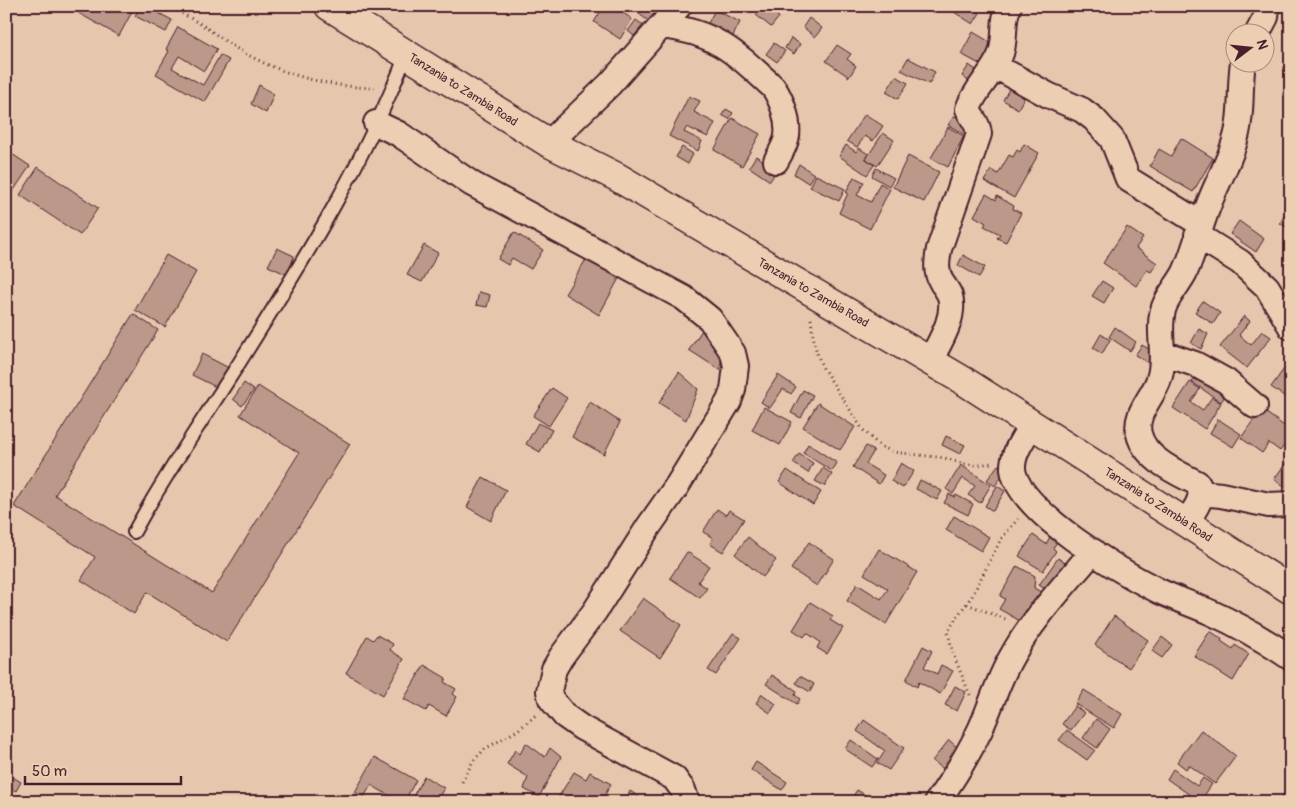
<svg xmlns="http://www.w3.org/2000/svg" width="1297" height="808" font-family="Pangolin,sans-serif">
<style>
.building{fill:#bb9889;stroke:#4a1f2b}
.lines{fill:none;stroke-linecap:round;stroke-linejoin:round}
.lane-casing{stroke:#4a1f2b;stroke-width:16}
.street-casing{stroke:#4a1f2b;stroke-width:28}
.highway-casing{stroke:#4a1f2b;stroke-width:31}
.path{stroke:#4a1f2b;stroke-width:3;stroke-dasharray:1 4;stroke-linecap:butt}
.lane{stroke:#ecceb3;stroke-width:12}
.street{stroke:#ecceb3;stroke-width:24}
.highway{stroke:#ecceb3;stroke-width:28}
.labels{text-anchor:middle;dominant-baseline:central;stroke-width:4.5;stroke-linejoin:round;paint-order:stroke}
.street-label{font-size:12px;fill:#4a1f2b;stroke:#ecceb3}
</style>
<rect width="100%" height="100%" fill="#e6c7ae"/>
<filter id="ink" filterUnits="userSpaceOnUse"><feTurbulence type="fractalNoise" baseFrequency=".02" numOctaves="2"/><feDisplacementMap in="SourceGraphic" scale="10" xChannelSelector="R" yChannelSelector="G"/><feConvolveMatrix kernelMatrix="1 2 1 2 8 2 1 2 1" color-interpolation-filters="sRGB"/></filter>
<g filter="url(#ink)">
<path class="building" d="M75,6H135L119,36L73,10Z
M140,6H145L172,20L166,32L135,16Z
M604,6H613L632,19L620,39L594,22Z
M644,6L655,14L650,22L639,14Z
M763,6H765L779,17L771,27L756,15Z
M958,6H970L980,13L973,24L954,12Z
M715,10L740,22L732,38L707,25Z
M809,18L822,28L815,37L803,27Z
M636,20L643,25L634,36L628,31Z
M178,27L217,49L204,71L179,56L172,68L203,85L220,55L229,60L205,102L156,74L169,51L166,49Z
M973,32L995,45L983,66L961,54Z
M791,38L800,44L794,54L785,48Z
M774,43L785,51L777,62L766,54Z
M837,45L851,54L847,59L856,66L849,77L826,61Z
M908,58L935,72L929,84L901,70Z
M969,65L983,75L975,86L962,76Z
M896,76L908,83L898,99L886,92Z
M259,85L274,94L266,113L251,104Z
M1009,89L1024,98L1018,109L1003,100Z
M689,96L700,101L694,112L715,123L708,137L687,127L684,132L702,141L698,151L669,136Z
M726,109L733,113L729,119L722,115Z
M865,114L883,126L873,141L865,136L857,147L847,141Z
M954,116L977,128L971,138L948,125Z
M732,118L760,134L742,166L714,150Z
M948,127L964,136L948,167L931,158Z
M883,133L894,140L877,166L866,159Z
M1181,138L1213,158L1193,192L1150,166L1159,149L1171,156Z
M1024,144L1039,153L1014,198L984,181L991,170L998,174L1009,155L1013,157L1017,150L1020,152Z
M846,145L856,152L859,148L868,154L865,158L874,165L867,175L839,156Z
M682,147L693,154L688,164L676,157Z
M6,150L30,166L6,202Z
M756,156L777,170L770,181L749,167Z
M908,156L939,172L924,202L893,187Z
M799,164L814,174L808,183L794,174Z
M38,167L98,208L80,235L20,195Z
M876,168L894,178L889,186L872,176Z
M816,175L845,189L839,201L810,187Z
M854,177L864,182L857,195L871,202L880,183L890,189L870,229L839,213L848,193L846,192Z
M986,194L996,200L997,196L1014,206L1013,209L1021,213L1006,242L997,238L1000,234L984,226L986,223L974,216Z
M1291,204V230L1280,223Z
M1239,221L1264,239L1256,252L1230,234Z
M1127,227L1143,238L1136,248L1157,263L1151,272L1147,270L1136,286L1103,263Z
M514,232L543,250L531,269L512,258L508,265L498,259Z
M424,245L438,253L422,282L407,275Z
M277,248L294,256L288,275L268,266Z
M591,251L623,271L599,315L565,294Z
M166,255L196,272L165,327L135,310Z
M963,255L985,267L979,277L958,265Z
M1102,281L1113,288L1104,303L1092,296Z
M479,292L490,295L487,307L476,305Z
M1203,301L1220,313L1213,324L1195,312Z
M133,314L158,330L55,495L212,593L299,453L240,415L258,386L350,444L227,642L147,592L134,614L81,580L95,557L14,506Z
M1244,316L1250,321L1239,335L1251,345L1262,331L1271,337L1247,368L1220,347Z
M704,327L723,348L720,370L689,350Z
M1115,327L1136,342L1130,351L1109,337Z
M1199,329L1208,334L1201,349L1191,343Z
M1101,334L1110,340L1102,354L1093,348Z
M1142,345L1160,356L1153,366L1135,355Z
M202,354L229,368L218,388L192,375Z
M1291,359V401L1271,387Z
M1199,371L1228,391L1221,402L1192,382Z
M679,372L698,389L686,420L659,403Z
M778,375L796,387L791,394L783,389L770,408L761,402Z
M1190,382L1200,389L1191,402L1203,410L1212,397L1221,403L1205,429L1173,408Z
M244,383L254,390L242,406L233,399Z
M552,388L567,398L549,426L533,416Z
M803,390L813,395L801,418L791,413Z
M590,402L620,422L604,454L572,437Z
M818,403L855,427L840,450L803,427Z
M764,407L792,422L780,445L752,430Z
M1261,409L1291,431V436L1280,451L1269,443L1262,453L1241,438Z
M1218,419L1241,434L1233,447L1210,433Z
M538,423L552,430L540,452L526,444Z
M946,436L965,445L960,454L942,445Z
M808,444L837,463L832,471L803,453Z
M866,446L874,451L866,464L884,475L879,484L853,467Z
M799,454L813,463L808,473L793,463Z
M1291,456V491L1274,479Z
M901,463L914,471L903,488L891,481Z
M961,465L991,485L980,503L968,495L975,486L963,478L953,494L946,489Z
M998,465L1006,470L995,486L987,480Z
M823,468L832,474L825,486L815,481Z
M787,470L821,492L813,505L779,482Z
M483,477L506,490L491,521L467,507Z
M920,480L942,491L937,500L916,489Z
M997,486L1005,491L993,511L985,506Z
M949,494L955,497L956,495L973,504L968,515L944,503Z
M717,509L726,515L729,510L744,519L723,552L710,544L713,538L703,532Z
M954,516L989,537L981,551L946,530Z
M1033,535L1046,544L1050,537L1057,542L1053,548L1056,551L1043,571L1019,556Z
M748,537L776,560L763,577L735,554Z
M809,542L834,559L817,586L791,569Z
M879,549L917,572L886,624L847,601L857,584L881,599L888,589L864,574Z
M687,552L709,566L698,582L707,588L700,598L670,578Z
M1058,558L1071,567L1052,594L1039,585Z
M1017,566L1035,576L1034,588L1043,593L1036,606L1030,603L1020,621L999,609L1005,599L1000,596Z
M643,598L681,625L660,658L620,631Z
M810,602L833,616L830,620L843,628L827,654L817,648L820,642L807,633L804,637L793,630Z
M1114,616L1148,640L1129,668L1095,645Z
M1210,631L1222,639L1221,641L1233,649L1235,645L1249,654L1233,681L1194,656Z
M733,633L741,638L716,675L708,670Z
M377,635L393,644L390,650L404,659L383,695L346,673L367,636L373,640Z
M1162,637L1172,645L1162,658L1152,651Z
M923,646L932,651L924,667L937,674L941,665L953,671L940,694L919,682L917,687L906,680Z
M424,665L446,678L444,682L456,689L453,694L457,697L446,716L429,706L426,711L404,699Z
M772,675L797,691L795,695L800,699L797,704L766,684Z
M800,676L814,684L810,692L796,683Z
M955,686L966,692L957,711L945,705Z
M1084,690L1122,714L1114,728L1075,704Z
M762,694L776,704L770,713L756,703Z
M1075,706L1084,713L1071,730L1062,724Z
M1096,719L1110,729L1097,748L1083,738Z
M864,720L904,748L889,770L877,763L885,751L857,731Z
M1067,730L1095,750L1087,760L1059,740Z
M1201,730L1236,756L1215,784L1189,765L1186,769L1177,762Z
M851,740L878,759L872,767L845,749Z
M949,740L960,750L944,769L932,761Z
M526,743L545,757L550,748L561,757L539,797L524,789L528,777L507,764L515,750L520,754Z
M375,757L416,780L404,802H393L395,799L371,785L364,797L355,792Z
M756,762L787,782L782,790L751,770Z
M1173,769L1197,786L1203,778L1212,784L1200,802L1167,779Z
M574,772L586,779L590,772L611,784L601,802L556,801Z
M6,773L21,782L16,791L6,786Z
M424,776L444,788L436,802H410Z
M857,790L867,796L863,802H849Z
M1286,790L1291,793L1290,802H1285L1281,799Z
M630,791L647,802H625Z
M355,795L368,802H351Z"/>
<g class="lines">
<g class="lane-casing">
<path id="lane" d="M134,532C167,470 209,412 246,352C306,257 366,159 406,55"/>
</g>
<g class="street-casing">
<path id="street" d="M661,26C714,31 736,53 773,87C782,100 789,120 787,136C786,144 780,154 776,161
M1258,32L1266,17L1267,6
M995,66L1048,95L1082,110L1094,119L1112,139L1128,179L1201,224
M376,123L399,134L472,184L684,298L710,319L733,353L736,366L733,390L729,401L677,486L649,526L595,611L561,657L554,669L549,691L551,699L565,716L582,728L674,778L683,790L687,802
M549,143L610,84L679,6
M1197,235L1240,262L1267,287L1291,327
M1163,353L1195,364L1226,381L1255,406
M930,361C939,343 956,318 950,296C948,291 945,287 942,283C935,272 937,261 939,249L979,134C978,121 972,120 968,109C975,89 992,75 1000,56C1007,40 1001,21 1009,6
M1032,424C1024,438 1012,453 1013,469C1017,511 1123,573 1159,591C1176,599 1194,605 1212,613C1239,625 1266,641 1291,658
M1201,493L1221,495L1269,505L1291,504
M1186,523C1193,511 1207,497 1197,483C1176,472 1145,459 1139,434C1134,413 1153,398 1159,379C1167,356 1156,329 1164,307C1169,294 1179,284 1185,272C1195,250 1200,226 1209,204C1217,182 1230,161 1236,137C1243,113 1239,88 1243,62
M937,802C953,779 968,755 980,730C991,706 998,680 1012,656C1033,618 1065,585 1093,551"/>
</g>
<g class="highway-casing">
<path id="highway" d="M329,6L549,143L617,177L964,381L1291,590"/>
</g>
<path class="path" d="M169,6C179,12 189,17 199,23C216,34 232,47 250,56C289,77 333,87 375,88
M811,319C813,336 815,352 823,368L863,430L880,446L893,452L945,458L964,464L978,465L992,463
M967,604L1008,620
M970,695L953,654L948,632L956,618L972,596L1001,539L1018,519
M462,782L473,761L485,749L518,730L537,714"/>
<use href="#lane" class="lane"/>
<use href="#street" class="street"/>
<use href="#highway" class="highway"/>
</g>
</g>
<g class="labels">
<g class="street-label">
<text transform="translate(463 90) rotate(32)">Tanzania to Zambia Road</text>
<text transform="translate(813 293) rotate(30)">Tanzania to Zambia Road</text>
<text transform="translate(1158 505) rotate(33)">Tanzania to Zambia Road</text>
</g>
</g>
<rect width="1297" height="808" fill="none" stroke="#ecceb3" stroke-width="25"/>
<rect x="12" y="12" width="1272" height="783" fill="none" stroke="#4a1f2b" stroke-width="2" filter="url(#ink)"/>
<g transform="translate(1250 48) rotate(74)"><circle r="24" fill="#ecceb3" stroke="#ab887d"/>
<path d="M0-4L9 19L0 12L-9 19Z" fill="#4a1f2b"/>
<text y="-8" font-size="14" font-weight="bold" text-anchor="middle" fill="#4a1f2b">N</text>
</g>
<path d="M25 776v8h156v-8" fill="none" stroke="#4a1f2b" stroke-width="2.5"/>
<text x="32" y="776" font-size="15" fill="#4a1f2b" stroke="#ecceb3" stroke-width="4" paint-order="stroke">50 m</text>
</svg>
